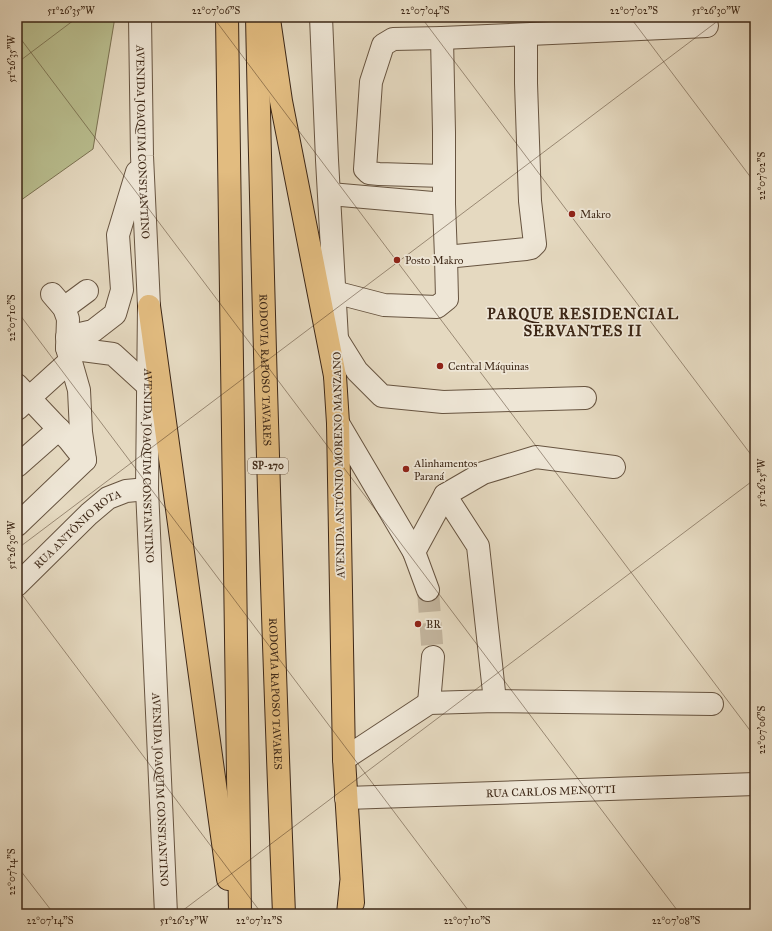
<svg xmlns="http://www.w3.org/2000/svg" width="772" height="931" font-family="'IM FELL Great Primer',serif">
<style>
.green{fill:#b9be8f;stroke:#7b7252}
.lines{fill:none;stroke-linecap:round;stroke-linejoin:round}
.minor-tunnel{stroke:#c3b59e;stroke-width:22;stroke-dasharray:22 11;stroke-linecap:butt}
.minor-casing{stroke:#675440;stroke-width:24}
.major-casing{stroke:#3d2716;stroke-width:24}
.highway-casing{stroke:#3d2716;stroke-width:24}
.minor{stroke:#eee6d6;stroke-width:22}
.major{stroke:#e2bc80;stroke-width:22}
.highway{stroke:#e2bc80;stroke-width:22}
.ticks{fill:none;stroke:#3d2716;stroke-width:1;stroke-opacity:0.45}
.poi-dot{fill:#8f2418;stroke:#eee6d6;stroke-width:1.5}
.labels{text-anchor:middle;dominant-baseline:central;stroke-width:3.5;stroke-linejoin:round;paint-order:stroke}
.shield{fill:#eee6d6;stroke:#726050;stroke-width:1}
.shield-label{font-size:10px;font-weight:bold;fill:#3d2716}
.street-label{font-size:11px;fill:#3d2716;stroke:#eee6d6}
.poi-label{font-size:11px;fill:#3d2716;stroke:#eee6d6;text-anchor:start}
.district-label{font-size:15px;font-weight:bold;letter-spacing:1px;fill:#3d2716;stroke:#eee6d6}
.neatline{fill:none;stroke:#3d2716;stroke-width:1.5}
.ticks-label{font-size:10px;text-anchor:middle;fill:#3d2716}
</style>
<rect width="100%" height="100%" fill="#e5d9c0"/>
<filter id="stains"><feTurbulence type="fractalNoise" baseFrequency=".005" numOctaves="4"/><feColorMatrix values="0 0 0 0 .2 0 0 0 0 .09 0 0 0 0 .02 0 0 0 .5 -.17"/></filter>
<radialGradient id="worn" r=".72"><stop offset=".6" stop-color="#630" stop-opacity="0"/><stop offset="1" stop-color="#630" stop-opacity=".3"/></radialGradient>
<path class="green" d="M17,17H115L93,149L17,203Z"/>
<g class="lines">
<path class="minor-tunnel" d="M428,590L433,657"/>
<g class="minor-casing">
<g id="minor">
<path id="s1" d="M140,17L142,156L149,306L147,489L166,914"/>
<path d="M321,17L327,160L337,339L336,353"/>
<path d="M442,38L707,26"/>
<path d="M330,194L444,204"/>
<path d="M446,257L526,249L531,248L535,244L530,201L526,83V35"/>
<path d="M334,292L384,305L437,307L447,299L446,257L444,204V132L442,38L393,39L383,45L371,82L365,169L369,173L379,174L443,176"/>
<path d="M64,308L87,291"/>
<path d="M67,337L93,331L115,314L122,290L118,235L137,172"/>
<path d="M337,339L357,371L382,396L443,402L585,398"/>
<path d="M67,348L113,354L148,386"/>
<path d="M17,385L69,440L85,460L81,432L79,390L67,348L68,319L64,308L52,294"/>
<path d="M17,409L70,361"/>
<path d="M338,423L414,552L428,590"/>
<path d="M17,466L59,429"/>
<path d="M445,495L478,546L495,701"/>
<path d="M17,525L85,460"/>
<path d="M414,552L445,495L483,473L536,457L614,467"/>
<path id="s2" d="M17,585L89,514L108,498L126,491L147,489"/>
<path d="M429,703L433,657"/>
<path d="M344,759L429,703L495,701L712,704"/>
<path id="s3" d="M346,798L755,784"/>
</g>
</g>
<g class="major-casing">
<path id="major" d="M335,376L338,423L344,759L353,903"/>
</g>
<g class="highway-casing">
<g id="highway">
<path d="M227,17L240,914"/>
<path id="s4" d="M257,17C263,316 272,615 284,914"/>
<path d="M269,19L281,101L335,376"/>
<path d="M149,306L228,879"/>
<path d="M348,914L351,884"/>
</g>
</g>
<use href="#minor" class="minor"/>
<use href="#major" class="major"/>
<use href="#highway" class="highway"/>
</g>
<path class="ticks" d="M213,17L755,737M421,17L755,460M630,17L755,183M17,34L680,914M17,63L78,17M17,311L471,914M17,549L723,17M17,588L262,914M17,866L54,914M178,914L755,479"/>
<g class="poi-dot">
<circle cx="572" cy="214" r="4"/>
<circle cx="397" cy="260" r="4"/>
<circle cx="440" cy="366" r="4"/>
<circle cx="406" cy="469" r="4"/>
<circle cx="418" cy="624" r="4"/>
</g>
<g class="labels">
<rect class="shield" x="248" y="458" width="40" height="16" rx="3"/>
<g class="shield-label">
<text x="268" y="466">SP-270</text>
</g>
<g class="street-label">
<text stroke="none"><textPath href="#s1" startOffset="125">AVENIDA JOAQUIM CONSTANTINO</textPath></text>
<text stroke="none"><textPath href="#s4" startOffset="353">RODOVIA RAPOSO TAVARES</textPath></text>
<text transform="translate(339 465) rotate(-91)">AVENIDA ANTÔNIO MORENO MANZANO</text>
<text stroke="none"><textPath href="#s1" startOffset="449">AVENIDA JOAQUIM CONSTANTINO</textPath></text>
<text stroke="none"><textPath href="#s2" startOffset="83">RUA ANTÔNIO ROTA</textPath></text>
<text stroke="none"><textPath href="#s4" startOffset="677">RODOVIA RAPOSO TAVARES</textPath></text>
<text stroke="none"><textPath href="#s1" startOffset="773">AVENIDA JOAQUIM CONSTANTINO</textPath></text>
<text stroke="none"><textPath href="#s3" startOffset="205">RUA CARLOS MENOTTI</textPath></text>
</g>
<g class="poi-label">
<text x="580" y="214">Makro</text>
<text x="405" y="260">Posto Makro</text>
<text x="448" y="366">Central Máquinas</text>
<text x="414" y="463">Alinhamentos<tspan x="414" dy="13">Paraná</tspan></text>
<text x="426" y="624">BR</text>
</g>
<g class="district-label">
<text x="583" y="314">PARQUE RESIDENCIAL<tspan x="583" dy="17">SERVANTES II</tspan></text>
</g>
</g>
<rect width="772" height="931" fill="none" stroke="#e5d9c0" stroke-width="44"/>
<rect x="22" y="22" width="728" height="887" class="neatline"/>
<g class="ticks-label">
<text x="71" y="14">51°26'35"W</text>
<text x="216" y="14">22°07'06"S</text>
<text x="425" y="14">22°07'04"S</text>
<text x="634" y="14">22°07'02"S</text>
<text x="716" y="14">51°26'30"W</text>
<text transform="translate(11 59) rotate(-90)" y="4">51°26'35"W</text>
<text transform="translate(761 176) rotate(-90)" y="4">22°07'02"S</text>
<text transform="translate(11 318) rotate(-90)" y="4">22°07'10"S</text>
<text transform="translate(761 483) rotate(-90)" y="4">51°26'25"W</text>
<text transform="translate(11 545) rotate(-90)" y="4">51°26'30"W</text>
<text transform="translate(761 730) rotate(-90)" y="4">22°07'06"S</text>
<text transform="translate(11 872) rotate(-90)" y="4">22°07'14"S</text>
<text x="50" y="924">22°07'14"S</text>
<text x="184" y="924">51°26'25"W</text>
<text x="259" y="924">22°07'12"S</text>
<text x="467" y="924">22°07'10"S</text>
<text x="676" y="924">22°07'08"S</text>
</g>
<rect width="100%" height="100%" filter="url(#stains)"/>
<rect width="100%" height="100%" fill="url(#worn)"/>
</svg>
